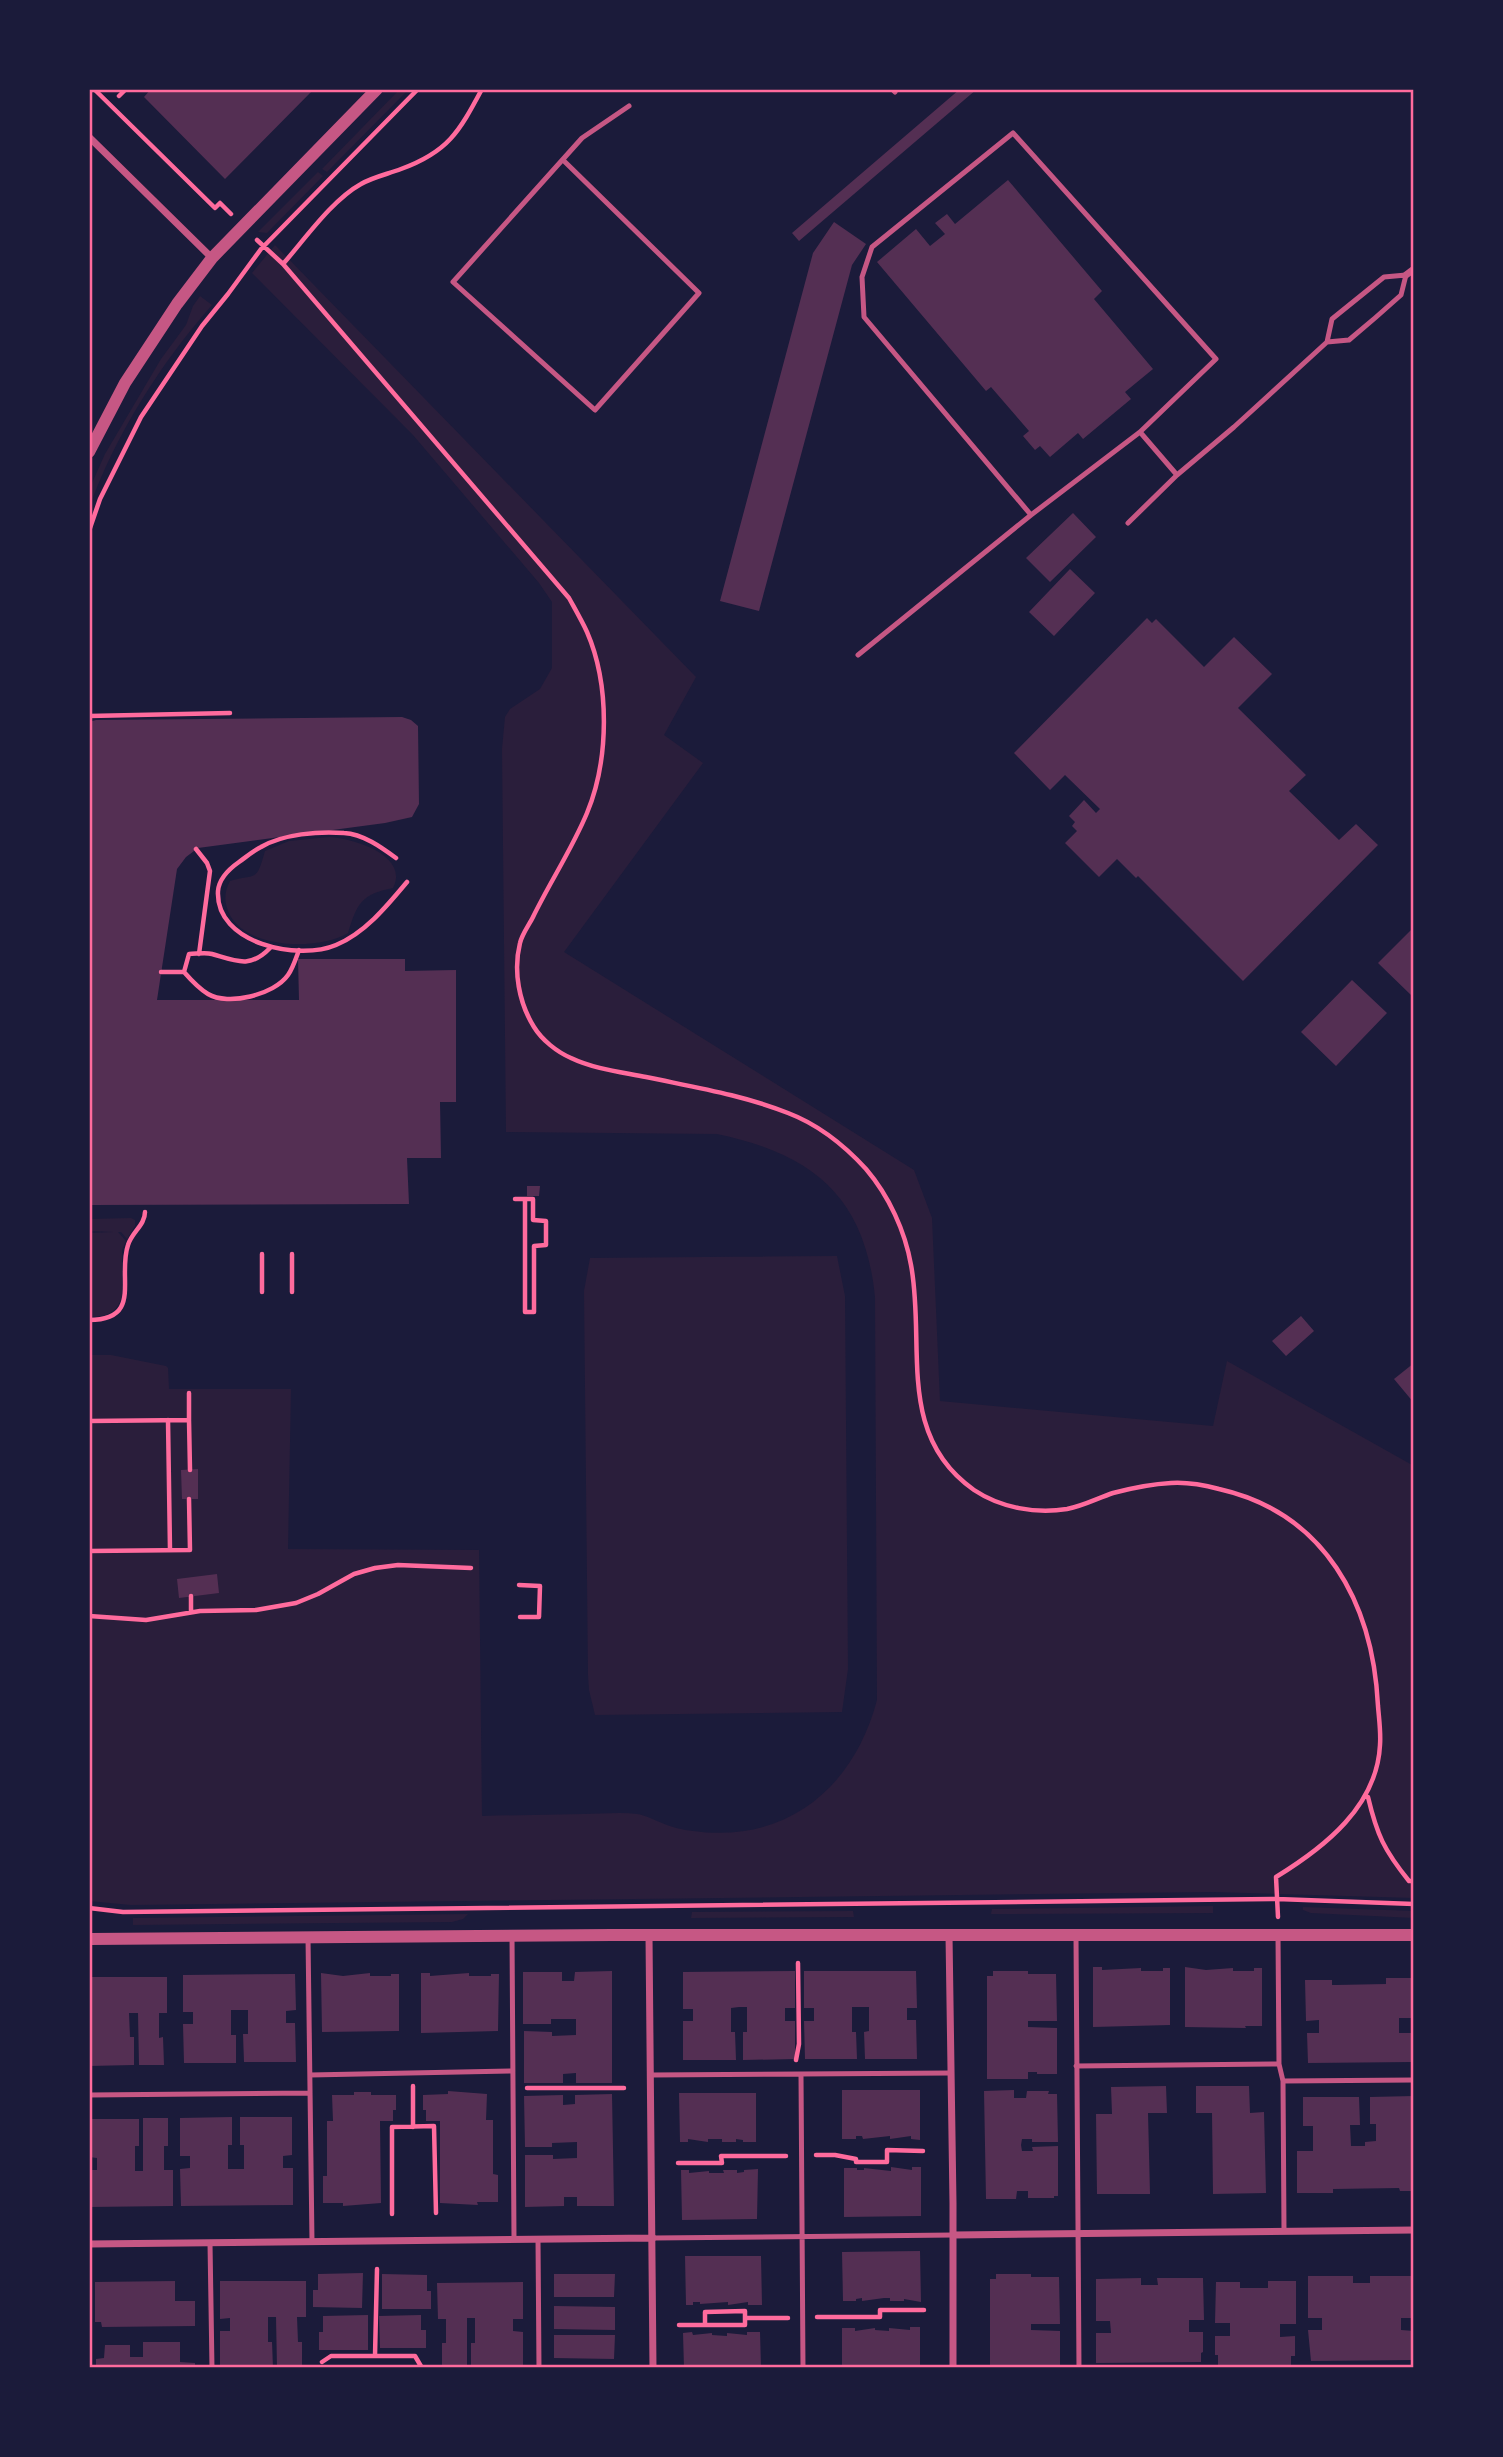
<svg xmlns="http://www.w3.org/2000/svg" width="1503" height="2457" font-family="Spectral,serif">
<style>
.green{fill:#2a1e3b}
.building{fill:#542f53}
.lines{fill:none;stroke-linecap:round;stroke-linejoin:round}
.path{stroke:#ff6b9d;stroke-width:4.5}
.service{stroke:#c65784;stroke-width:5}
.minor{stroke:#c65784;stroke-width:7}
.tertiary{stroke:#c65784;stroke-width:12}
.neatline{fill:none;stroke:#ff6b9d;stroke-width:2.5}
</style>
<rect width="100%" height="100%" fill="#1b1b3a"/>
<path class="green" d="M400,89H409L327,172L322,169Z
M318,172L323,176L267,233L258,232Z
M275,245L696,677L664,735L703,763L564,952L914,1170L932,1218L940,1401L1213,1426L1227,1361L1414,1466V1898L1213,1892L131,1905L89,1901V1355H111L166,1366L168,1368L169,1389H291L288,1549L479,1550L482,1816C516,1815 550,1815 584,1814C601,1814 620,1812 637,1814C645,1815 654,1820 662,1823C671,1827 683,1830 693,1831C786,1844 854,1788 877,1700L875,1297C865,1196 812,1154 717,1134L506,1132L502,749L505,717L510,709L540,689L552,668V602L539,583L413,435L252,273Z
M200,296L212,305C160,364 116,434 89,508V490L105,454L161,359L186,325L193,306Z
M329,837C352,838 410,855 393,888C361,894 357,904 348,933C318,951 245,949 229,913C224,902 224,892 230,881C257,873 256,883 265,851L289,841Z
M131,1218L135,1220V1226L127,1239L121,1232H118L126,1241L122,1250V1297C116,1314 105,1317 89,1317V1233L113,1232L89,1231V1219Z
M837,1256L845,1296L848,1669L842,1712L595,1715L589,1690L588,1675L584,1291L590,1258Z
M1213,1906V1913L991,1914L992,1909Z
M1303,1907L1414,1911V1918L1311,1913L1303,1910Z
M853,1911L854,1917L691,1918L692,1912Z
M468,1914L463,1919L452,1922L133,1925V1918Z"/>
<path class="building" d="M151,89H314L225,179L144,97Z
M960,89H977L799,241L792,233Z
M1008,180L1102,291L1094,299L1153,369L1125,392L1131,399L1083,439L1078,433L1050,457L1040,446L1035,450L1023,436L1029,431L991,387L986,391L877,262L916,229L930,246L945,234L935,223L947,214L955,224Z
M834,222L866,244L852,265L759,611L720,601L813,253Z
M1073,513L1096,537L1050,582L1026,558Z
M1070,569L1095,593L1054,636L1029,612Z
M1147,618L1152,623L1156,619L1204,667L1234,637L1272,674L1238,708L1306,775L1289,791L1339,840L1356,824L1378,845L1243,981L1138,876L1136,878L1117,859L1099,877L1065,843L1077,831L1072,826L1075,822L1069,816L1084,800L1096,813L1100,809L1065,775L1050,790L1014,753Z
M402,717L411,720L418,726L419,804L412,817L385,823L198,848L186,857L177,869L157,1000H299L298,959H405V971L456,970V1102H440L441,1158H407L409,1204L89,1205V722L96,720Z
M1414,927V993L1412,996L1378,963Z
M1352,980L1387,1013L1336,1066L1301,1032Z
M527,1186H540L539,1196H527Z
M1301,1316L1314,1331L1286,1356L1272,1341Z
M1414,1363V1403L1394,1379Z
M198,1469V1499H182L181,1470Z
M217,1574L219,1593L179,1598L177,1579Z
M1093,1967H1102V1970L1141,1968V1971H1163V1968H1170V2025L1093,2027Z
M1185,1967L1206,1970L1233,1968V1971H1254V1968H1262V2026H1245L1246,2028L1185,2027Z
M612,1971V2083H576V2073L563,2074V2083H524V2031L552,2032V2036L576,2035V2019H551V2024H523V1972H562V1981H574L575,1972Z
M795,1971V2008H785V2021H795V2059L743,2060V2032H747V2007H739L731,2008V2032H735L736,2060H683V2021H693V2009H683V1972Z
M804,1971H916L917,2008H907V2020H916L917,2059H865L864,2032L869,2031V2007H852V2032H856L857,2059H805L804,2021H814V2008H804Z
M993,1971H1028V1974H1056L1057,2021H1028V2027L1057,2028V2074H1037V2072H1028V2079H987V1976H993Z
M321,1973L343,1976L370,1973V1976H391V1974H399V2031L322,2032Z
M421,1973H430V1976L469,1973V1976H491V1974H499L498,2031L421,2033Z
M295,1974L296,2010L286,2011V2023H295L296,2062H244L243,2034H248V2010H231V2035H236V2063H184L183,2024H193V2012H183V1975Z
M89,1977H167V2013H159V2038L163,2037L164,2065H139L138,2013H129L130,2037H134V2065L89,2066L91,2014H89Z
M1386,1978H1412L1413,2018H1399V2033H1411L1412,2062L1308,2063L1307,2033H1319V2020L1306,2021L1305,1980H1332V1985H1336L1386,1984Z
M1166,2086L1167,2113H1148L1150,2194H1097L1096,2114H1112L1111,2087Z
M1196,2086H1249L1250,2113L1264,2112L1266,2193L1213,2194L1212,2113H1196Z
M842,2090H920V2140L911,2139V2136L890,2139V2136L863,2139L862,2136H856V2139H842Z
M1014,2090V2098H1026L1027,2091H1049L1048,2094H1057L1058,2142H1032V2139H1022L1021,2145L1022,2151H1033L1032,2147L1058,2146V2196H1054V2198H1028V2191H1017L1016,2199H986L984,2091Z
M448,2091L487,2094L486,2120H493V2174L498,2175V2202H477L478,2205L440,2203V2121H426V2110H423V2095L448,2094Z
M354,2092H371V2095H396V2110H393V2121H380L381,2203L343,2206V2203H323V2176H327V2121H333L332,2095H354Z
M679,2093H756V2142H743V2140L736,2139V2142H722V2139H708V2142L688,2139V2142H680Z
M612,2094L614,2206H577V2197H564V2206L525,2207V2155H553V2159L577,2158V2142L552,2143V2147H525L524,2096L563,2095V2105L575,2104V2095Z
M1414,2096V2191H1400L1399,2188L1333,2189V2193H1297V2151H1313V2126H1303V2097H1359L1360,2125H1350L1351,2146H1365V2142L1376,2141V2124H1370V2097Z
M232,2117V2145H228V2169H244V2145H240V2117H292V2155L283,2156V2168H293V2205L181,2206L180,2169L190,2168V2156H180V2118Z
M143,2118H168V2146H164V2170H173V2206L89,2207V2170H97V2158L89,2157V2119H139V2146H135V2171H143Z
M891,2167L912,2170V2167H921V2216L844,2217V2168H857V2170H864V2168L891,2171Z
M758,2169L757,2219L682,2220L681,2170H689V2173L709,2171V2173H724L723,2170H737V2173L744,2172V2170Z
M920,2251L921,2302L904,2299V2301H890V2298H884L862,2301V2298L856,2299V2301H843L842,2252Z
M685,2256H761L762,2305H748V2302L728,2305V2302L700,2304V2302H693V2305H686Z
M363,2273L362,2308L313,2307V2290H318V2274Z
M382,2274L427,2275V2291H431V2309H382Z
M554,2274H615L614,2297H554Z
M996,2274H1031V2277H1059L1060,2324H1031V2330L1060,2331V2368H990V2279H996Z
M1308,2276H1353V2283H1370V2276H1414V2318H1401V2330L1414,2331V2360L1311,2361L1308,2330H1322V2318H1308Z
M1141,2278V2285H1158L1157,2278H1203L1204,2320H1189V2332H1203V2352L1201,2353V2362L1096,2363V2333H1111L1110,2321H1096V2279Z
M175,2281V2301H195V2326L102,2327L101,2322H95V2282Z
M220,2281H306V2317H297L298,2342H302V2368H277L276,2317H268V2342H272L273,2368H220V2331H230V2318L220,2319Z
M1268,2281H1296V2324H1280V2337L1295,2336V2356H1291V2365L1218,2366V2355H1215V2336H1230V2323H1215L1216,2282H1240V2288H1268Z
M523,2282V2319H513V2331L523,2332V2368H471V2343H475V2318H467V2368H442V2343H446V2319H438L437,2283Z
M554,2306L615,2307V2330L554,2329Z
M368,2315V2350H319V2332H323V2316Z
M421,2315V2330H426V2348H380L379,2316Z
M910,2327H920V2368H842V2328H855V2331L875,2328V2330L889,2331V2328L910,2330Z
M692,2332L693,2335L712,2333V2335L727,2336V2333L747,2335V2332H760L761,2368H684L683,2333Z
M554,2335H615L614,2359L554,2358Z
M143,2342H180V2362L195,2363V2368H96V2359L104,2358L105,2345H130V2357H143Z"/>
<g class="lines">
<path class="path" d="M94,89L215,208L220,203L231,214
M119,96L126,89
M257,240L283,264L569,598C575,609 582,621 587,632C610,685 609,760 587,813C572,849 550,882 533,917C529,925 522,934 520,943C513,971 519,1003 534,1027C542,1040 557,1052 571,1058C594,1069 621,1072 646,1077C693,1087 743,1095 788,1113C817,1124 845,1146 866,1169C889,1196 905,1231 911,1265C926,1344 895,1435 974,1490C1001,1508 1036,1514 1067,1509C1083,1506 1098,1498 1113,1493C1132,1488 1152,1484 1171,1483C1187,1482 1204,1485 1219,1489C1325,1513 1373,1603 1378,1706C1379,1719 1381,1732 1380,1745C1377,1806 1325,1847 1276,1877L1278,1917
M283,264C305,239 332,200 361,184C373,177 388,174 401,169C448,152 459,132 482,89
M89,531L100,499L141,417L202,326L228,294L261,249L418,89
M89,716L230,713
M196,849L207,863L210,871L199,954
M396,858C381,847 363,834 344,833C319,831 283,834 261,847C253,851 246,857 239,862C229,869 219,879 218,891C215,944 299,961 336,945C365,933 387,906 407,882
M161,972H184L189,954C196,954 205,952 212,954C236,961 250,969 270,948
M184,972C191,980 198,988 208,994C228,1006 274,995 288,975C293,968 296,958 299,950
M515,1199H533V1220L546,1221V1245L534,1246V1312H525V1199
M292,1254V1292
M262,1292V1254
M89,1320C143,1320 117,1277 128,1245C132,1232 145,1225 145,1212
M168,1420L170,1550
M189,1420L190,1470
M89,1421L189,1420V1393
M89,1551L190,1550L189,1499
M519,1585L540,1586L539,1617H520
M191,1596V1612
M89,1616L146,1620L200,1611L256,1610L296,1603L318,1594L354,1574L375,1568L398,1565L471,1568
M1368,1797C1377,1835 1384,1850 1409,1881H1414
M89,1908L123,1912L1277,1899L1414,1904
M796,2060L799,2044L798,1963
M413,2086V2127
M527,2088H624
M816,2155H835L856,2159V2162H887V2150L923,2151
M678,2163H722L721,2156H786
M392,2214V2127L434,2126L436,2213
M817,2317H880V2310H924
M679,2325H745V2318H788
M705,2325V2312L745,2311V2318
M375,2356L377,2269
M322,2362L331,2356H415L422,2368"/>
<path class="service" d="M892,89L895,92
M563,160L699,293L595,410L453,282L582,138L629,106
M1031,515L1140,432
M1128,523L1177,475L1234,427L1327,342L1332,319L1384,277L1406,275L1401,295L1375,318L1349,340L1327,342
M858,655L1031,515L864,317L862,277L872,247L1013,133L1216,359L1140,432L1177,475
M512,1935L514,2238
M1278,1936L1279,2064L1283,2081L1284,2231
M308,1937L312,2241
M1076,1937L1079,2368
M1076,2066L1279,2064
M310,2075L513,2071
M651,2075L951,2073
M801,2075L803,2368
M1283,2081L1414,2080
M89,2095L310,2093
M653,2238L954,2235
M538,2239L539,2368
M210,2243L212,2368"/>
<path class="minor" d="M89,137L212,258
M1406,275L1414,269
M649,1935L653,2368
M949,1935L953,2203V2368
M954,2235L1414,2230
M89,2244L653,2238"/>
<path class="tertiary" d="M89,452L125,383L177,304L212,258L377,89
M89,1939L612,1935H1414"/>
</g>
<rect width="1503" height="2457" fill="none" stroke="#1b1b3a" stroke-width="182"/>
<rect x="91" y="91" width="1321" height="2275" class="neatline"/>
</svg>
